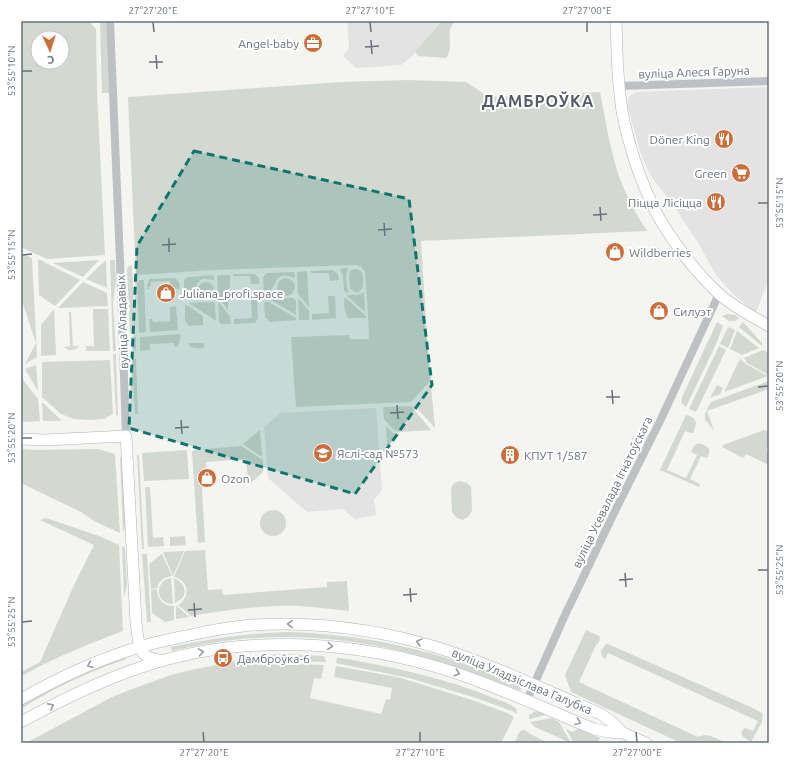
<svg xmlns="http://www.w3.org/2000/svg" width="790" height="764" font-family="Ubuntu,sans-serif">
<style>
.built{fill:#e2e3e2}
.green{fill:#d3d9d1;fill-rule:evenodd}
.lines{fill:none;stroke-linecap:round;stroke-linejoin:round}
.major-casing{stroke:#b0b3b7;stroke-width:12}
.minor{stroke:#bec1c4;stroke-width:8}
.major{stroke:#fff;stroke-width:11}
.oneway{stroke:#959ca5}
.marked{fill:#0f766e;fill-opacity:0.2;stroke:#0f766e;stroke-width:3;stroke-dasharray:8 5;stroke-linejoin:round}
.ticks{fill:none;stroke:#67717e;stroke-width:1.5}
.labels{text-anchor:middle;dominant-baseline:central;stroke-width:4;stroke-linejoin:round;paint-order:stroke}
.poi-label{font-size:12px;fill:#67717e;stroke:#fff;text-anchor:start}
.street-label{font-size:12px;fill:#67717e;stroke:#fff}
.district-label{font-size:16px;font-weight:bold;letter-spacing:1px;fill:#545b65;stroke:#fff}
.neatline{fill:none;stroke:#67717e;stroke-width:1.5}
.ticks-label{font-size:10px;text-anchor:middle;fill:#67717e}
</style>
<rect width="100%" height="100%" fill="#f4f4f1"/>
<path class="built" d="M347,21H442L411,57L401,65L356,68L343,56L349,48Z
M769,87V277L756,313L733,294L716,275L697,241L670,200L655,182L647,168L642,157L627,105L628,100L631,95L635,92Z
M376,408L382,490L374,500L376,515L355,519L343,509L307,512L268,478L264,427L281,413Z"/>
<path class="green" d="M21,21H89L96,29L97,92L105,255L47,259L21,247ZM38,38H62V62H38Z
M100,21H106L109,93H102Z
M442,21H455C444,32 455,48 446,58L418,56L415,52Z
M408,80L466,82L489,97L600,92C605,118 610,148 618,173C625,194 635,212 647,231L421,241L430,381L411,402L296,407L291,337L349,335L350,339H369L368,314L365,272L361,267L356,265L215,270L136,275L128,97L341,82Z
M21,253L32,258L37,357L25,364L36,343L21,298Z
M38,259L80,280L55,306L39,295Z
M99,260L83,277L53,263Z
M106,260L107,288L86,279Z
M110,260H115L116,281L113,303L116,351H113Z
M132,265L135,333H130L127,269L129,266Z
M342,268H347L348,270C345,275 346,286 349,292L347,293L344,291L343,275L340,270Z
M354,269C366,269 363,279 363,287C360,294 355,294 350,288L349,275L350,271Z
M331,270L334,271L338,274L339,280L330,281L329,273H311V271Z
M307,271L309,307L298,294L297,272Z
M294,272L295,276L294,278C287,275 280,274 276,281C275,283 275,285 273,287C271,290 269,292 267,295H264L263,277L267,273Z
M233,274H255L259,278V284H251L250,276H233Z
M213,275L214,277V280C201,278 201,277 195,288C193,292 189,296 186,299L184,298V280L188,277Z
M219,275H230V287L228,289V310L218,297L217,276Z
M175,278L179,282L180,289H170V281L151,282V286H149V289H147L148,281L150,279Z
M277 287a9 9 0 1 1 18 0a9 9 0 1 1-18 0Z
M139,280H144L146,332L140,333L139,331L137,283Z
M198 290a8 8 0 1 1 16 0a8 8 0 1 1-16 0Z
M83,282L107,293L108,306L58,308Z
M364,292L365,311H364L347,296C353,293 357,297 364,292Z
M328,296H335L336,318L312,320V314L329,313Z
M293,298L296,301V315L269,299Z
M298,298L309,311V320H299Z
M344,298H346L366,316V318H349C343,314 345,304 344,298Z
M251,299H257L258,318L255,323L234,324V319L252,318Z
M218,301L230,317L231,324H221L219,322Z
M267,301L296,318V320L270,322L265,317L264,303Z
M213,302L215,304L216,321L189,303Z
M185,305H187L203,316V325L189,326L185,321Z
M176,306L178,330L150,332L149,319H152L153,322L170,321V307Z
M54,309L56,355L41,356V325Z
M93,309H108L110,351H86V346H94Z
M69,312H71L73,346H79C76,350 73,350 68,350L64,347L70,346Z
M727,314L735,315L739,318L735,321H729L722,316Z
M717,322L723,326L717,342L686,407L681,403L682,397Z
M743,322L763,344L762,346L739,327Z
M730,327L735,330L728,348L720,344L727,329Z
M737,331L759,348L742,355L730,349Z
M180,334V341L178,346L175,347L174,343L150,344V350L140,351V337Z
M131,337H136V351C130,348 131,343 131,337Z
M188,343H204V348C198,348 191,350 188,343Z
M719,346L726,350L696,412L689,409Z
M763,350L769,353V375L747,363L744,358Z
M113,354H116V361L118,415L116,416Z
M132,359H136L138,414H135Z
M740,359H741L746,364L768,376L724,392Z
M110,360L113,414L104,419L90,420L74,419L61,414L42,397V362Z
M36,365L38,391L25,369Z
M21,377L38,399L40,421L25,422L21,421Z
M769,381V389L707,411L714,430C702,417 702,418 711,402Z
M717,385L723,388L720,394L710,398Z
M431,386L435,428L415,406Z
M42,402L62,421H43Z
M411,406L431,430L400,432L395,430L391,427L384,419L383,407Z
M686,415C698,418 697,423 693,433H691L685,431L667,470L686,478L697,455L691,452C696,440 700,443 709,448C710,452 709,455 707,458L701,456L690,479L700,484L699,487L660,470Z
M386,426L393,433L399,435L392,441L387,448Z
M260,430L262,457L243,444Z
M764,430L767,431L769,433V446L766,448L769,457V465L746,454L743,458L722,447L723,445Z
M241,446L263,460V472L249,485L248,482L246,459L206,462V472H201L205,542L198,543L192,452L194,450Z
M21,449L37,450L98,449L115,454L120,533L94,521L81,512L21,483Z
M187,450L189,479L144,481L142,453Z
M137,455H139L144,549H142Z
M120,457H122L126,527L123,532Z
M460,481L467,483L471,487L472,511L469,516L463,520L457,518L452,512L451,488L454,483Z
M145,487H150L153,538L163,537L164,546L148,547Z
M260 523a13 13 0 1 1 26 0a13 13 0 1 1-26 0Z
M46,518L99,536L119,545L123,631C88,644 54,658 21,676V672L40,662L75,583L94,545L40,520Z
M185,536L186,545L170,546V537Z
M122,546L125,548L127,585L124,597Z
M205,550L208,590L222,589L223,595L327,587V582L347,581L349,611C332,609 316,607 299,606C263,605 227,610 191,616L178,605C191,597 189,580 174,577L185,551Z
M184,551L173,576L163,552Z
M142,554H147L151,622H147Z
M162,554L172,576C164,577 159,581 157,588L151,589L149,564Z
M171,578L173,604C155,604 154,581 171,578Z
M174,578C187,584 189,597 175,603Z
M157,589C157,600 164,606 174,606V620L165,622L152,613L151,590Z
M176,605L189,617L176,619Z
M586,630L599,636L600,639L598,644L597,643L579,682L698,737C708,732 717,739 726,743H681L571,692L565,675Z
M287,632C367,634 447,652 519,686L521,688V690H518C425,652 341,630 241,639C218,641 195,646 172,651L171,647C210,639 248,633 287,632Z
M606,644H608L755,709L763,714L762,722L751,742L742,736C741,732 742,730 745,728L753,731L758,721L608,653L605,659L602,656L601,651Z
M286,654L323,656L325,658L326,662L244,660L243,656Z
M126,657V659C89,672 53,688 21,709V705C55,685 90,670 126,657Z
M337,658H341C393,667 445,678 494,698C500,701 511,703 516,709C518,711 517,712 517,714L512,711L473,697L409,678L336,663Z
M241,660L242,662L324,665L321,679L314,678L310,698L381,714L386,699L390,700L392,688L334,677L336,666L397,677L411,681L475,701L507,713L514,717L501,743H26L112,697L132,689L171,675L191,670Z
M538,711L541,712L546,715L529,719V715L534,712Z
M551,718L559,722L571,743L535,727L530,722Z
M578,728L600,738L598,743H574L566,729L573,732Z
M522,730H525L530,734L549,743H514L519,733Z"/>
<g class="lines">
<g class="major-casing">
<path id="major" d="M616,21C617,48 617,76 621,103C622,116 626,129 629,141C635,164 643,185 653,206C661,224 673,240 684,255C694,268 706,282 718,293C733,307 752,316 769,326
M21,439L45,440L126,436L136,622C138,641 138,661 162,660
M21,699C55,680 90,663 127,651C146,644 166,640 186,636C208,631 230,627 252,625C319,621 388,631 451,652C503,669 551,693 601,714L613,723L623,733
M21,722C61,700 101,680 145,666C245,633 357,640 456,673C503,689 548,710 594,729L608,732L623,733L646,743"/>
</g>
<path class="minor" d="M110,21L120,261L126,436
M619,86L769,81
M527,700L565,615L615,511L661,419L719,294"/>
<use href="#major" class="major"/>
</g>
<defs><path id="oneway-chevron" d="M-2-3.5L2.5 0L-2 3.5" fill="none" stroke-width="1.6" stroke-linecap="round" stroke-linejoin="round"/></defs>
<g class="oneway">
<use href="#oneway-chevron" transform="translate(290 624) rotate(-179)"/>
<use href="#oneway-chevron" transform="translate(419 642) rotate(-165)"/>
<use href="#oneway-chevron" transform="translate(330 646) rotate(5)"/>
<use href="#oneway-chevron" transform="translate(201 652) rotate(-10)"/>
<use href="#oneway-chevron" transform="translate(90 665) rotate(157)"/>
<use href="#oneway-chevron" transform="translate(457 673) rotate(18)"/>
<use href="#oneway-chevron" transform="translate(51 706) rotate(-28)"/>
<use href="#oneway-chevron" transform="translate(578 722) rotate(22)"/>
</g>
<path class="marked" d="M194,151L409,199L432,385L355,494L129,428L137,246Z"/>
<path class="ticks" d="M153,22L154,32M370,22L371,32M587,22V32M371,40L372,54M365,47L379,46M156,55L157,69M149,62H163M22,71H32M758,203H768M600,207L601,221M593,215L607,214M384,223L385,236M378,230L392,229M169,238V252M162,245L176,244M22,255L32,254M758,387L768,386M612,390L613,404M606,397H620M397,405L398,419M390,413L404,412M181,420L182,434M175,428L189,427M22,438H32M758,570H768M625,573L626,587M619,580L633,579M410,588L411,602M403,595L417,594M194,603L195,617M188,610L202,609M22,622L32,621M203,732L204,742M420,732V742M636,732L637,742"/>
<defs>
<g id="office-disc" transform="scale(1)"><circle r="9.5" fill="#cd6d39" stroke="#fff"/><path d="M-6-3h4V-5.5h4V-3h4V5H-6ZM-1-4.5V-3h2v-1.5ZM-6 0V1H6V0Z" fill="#fff"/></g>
<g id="restaurant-disc" transform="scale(1)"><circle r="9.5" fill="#cd6d39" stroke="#fff"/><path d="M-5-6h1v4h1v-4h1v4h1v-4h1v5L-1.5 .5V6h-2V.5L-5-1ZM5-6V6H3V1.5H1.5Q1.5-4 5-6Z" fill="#fff"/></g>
<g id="supermarket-disc" transform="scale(1)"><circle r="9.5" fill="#cd6d39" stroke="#fff"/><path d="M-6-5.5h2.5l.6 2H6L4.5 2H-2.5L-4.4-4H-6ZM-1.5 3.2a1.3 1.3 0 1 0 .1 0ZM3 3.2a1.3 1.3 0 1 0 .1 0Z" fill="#fff"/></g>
<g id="shop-disc" transform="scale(1)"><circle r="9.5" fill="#cd6d39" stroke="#fff"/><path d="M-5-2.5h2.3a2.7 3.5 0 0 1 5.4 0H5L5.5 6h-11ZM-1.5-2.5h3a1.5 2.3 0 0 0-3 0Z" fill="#fff"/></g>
<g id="school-disc" transform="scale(1)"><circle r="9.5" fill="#cd6d39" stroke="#fff"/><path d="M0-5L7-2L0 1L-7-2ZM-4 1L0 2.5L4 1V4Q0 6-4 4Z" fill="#fff"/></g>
<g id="building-disc" transform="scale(1)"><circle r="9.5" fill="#cd6d39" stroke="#fff"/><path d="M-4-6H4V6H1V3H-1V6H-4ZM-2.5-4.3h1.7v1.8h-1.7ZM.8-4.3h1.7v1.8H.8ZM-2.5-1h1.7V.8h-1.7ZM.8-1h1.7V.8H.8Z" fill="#fff"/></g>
<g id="bus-disc" transform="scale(1)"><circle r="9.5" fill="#cd6d39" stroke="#fff"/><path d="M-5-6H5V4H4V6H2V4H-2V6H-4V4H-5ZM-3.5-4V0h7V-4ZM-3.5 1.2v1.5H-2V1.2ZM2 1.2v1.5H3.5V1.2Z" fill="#fff"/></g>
</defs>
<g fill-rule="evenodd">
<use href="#office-disc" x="313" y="43"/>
<use href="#restaurant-disc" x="724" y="139"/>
<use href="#supermarket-disc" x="741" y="173"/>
<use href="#restaurant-disc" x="716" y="202"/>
<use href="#shop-disc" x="615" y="252"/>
<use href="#shop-disc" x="166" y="293"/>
<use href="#shop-disc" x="659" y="311"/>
<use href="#school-disc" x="323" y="453"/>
<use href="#building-disc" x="510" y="455"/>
<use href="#shop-disc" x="207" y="478"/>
<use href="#bus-disc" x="223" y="658"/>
</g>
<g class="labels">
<g class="poi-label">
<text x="299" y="43" text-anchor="end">Angel-baby</text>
<text x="710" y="139" text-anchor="end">Döner King</text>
<text x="727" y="173" text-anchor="end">Green</text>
<text x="702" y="202" text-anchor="end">Піцца Лісіцца</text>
<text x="629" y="252">Wildberries</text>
<text x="180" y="293">Juliana_profi.space</text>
<text x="673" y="311">Силуэт</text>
<text x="337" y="453">Яслі-сад №573</text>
<text x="524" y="455">КПУТ 1/587</text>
<text x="221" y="478">Ozon</text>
<text x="237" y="658">Дамброўка-6</text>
</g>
<g class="street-label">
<text transform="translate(694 72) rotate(-2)">вуліца Алеся Гаруна</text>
<text transform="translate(122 322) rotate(-92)">вуліца Аладавых</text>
<text transform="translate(612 492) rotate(-64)">вуліца Усевалада Ігнатоўскага</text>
<text transform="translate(522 681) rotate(23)">вуліца Уладзіслава Галубка</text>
</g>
<g class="district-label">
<text x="538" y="101">ДАМБРОЎКА</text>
</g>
</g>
<rect width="790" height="764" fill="none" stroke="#ffffff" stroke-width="44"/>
<g transform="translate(50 50) rotate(176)"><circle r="19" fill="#ffffff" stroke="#c2c6cb"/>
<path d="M0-3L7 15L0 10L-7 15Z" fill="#cd6d39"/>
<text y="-6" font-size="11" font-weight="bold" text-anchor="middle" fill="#67717e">С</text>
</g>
<rect x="22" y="22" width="746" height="720" class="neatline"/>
<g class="ticks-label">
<text x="153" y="14">27°27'20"E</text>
<text x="370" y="14">27°27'10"E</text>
<text x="587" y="14">27°27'00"E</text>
<text transform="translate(11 71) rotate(-90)" y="4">53°55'10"N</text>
<text transform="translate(779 203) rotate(-90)" y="4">53°55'15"N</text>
<text transform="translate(11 255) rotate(-90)" y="4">53°55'15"N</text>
<text transform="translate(779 386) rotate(-90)" y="4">53°55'20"N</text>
<text transform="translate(11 438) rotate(-90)" y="4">53°55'20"N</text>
<text transform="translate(779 570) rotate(-90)" y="4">53°55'25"N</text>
<text transform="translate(11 622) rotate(-90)" y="4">53°55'25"N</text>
<text x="204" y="756">27°27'20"E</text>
<text x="420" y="756">27°27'10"E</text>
<text x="637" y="756">27°27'00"E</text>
</g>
</svg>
